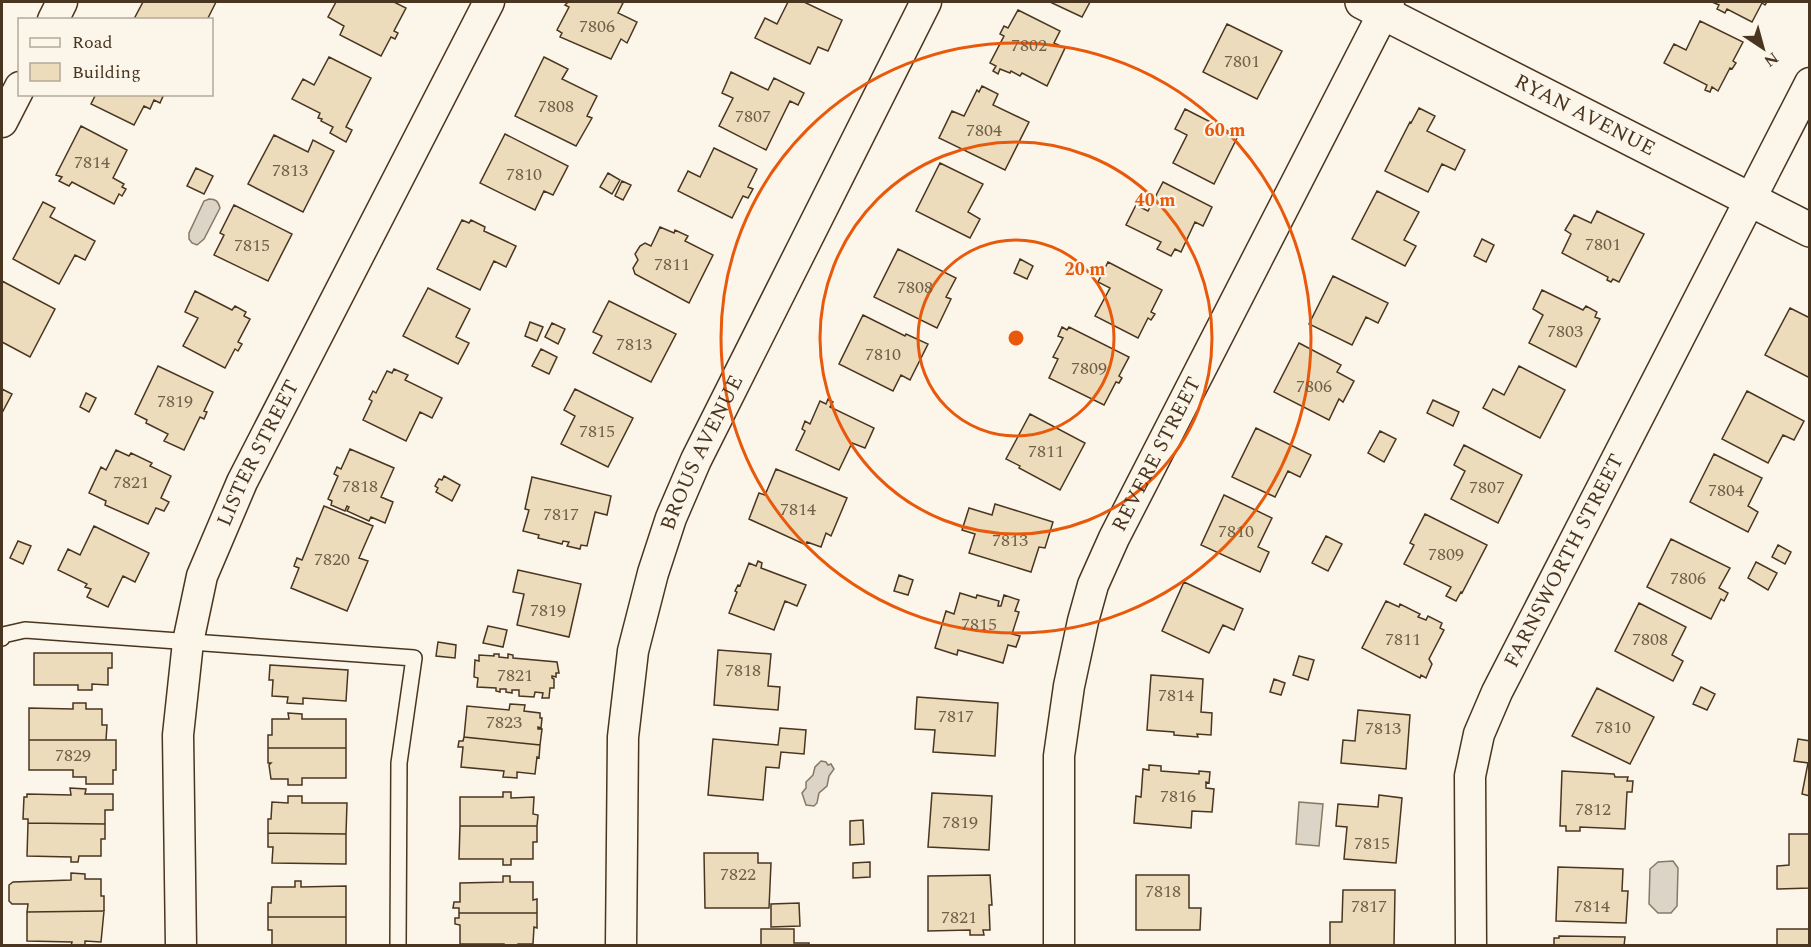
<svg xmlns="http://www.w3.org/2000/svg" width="1811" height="947" font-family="Spectral,serif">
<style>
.water{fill:#dcd4c6;stroke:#887966;stroke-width:1.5}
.building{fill:#ecdcbc;stroke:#4a3520;stroke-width:1.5}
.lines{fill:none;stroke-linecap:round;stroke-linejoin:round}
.service-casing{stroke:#4a3520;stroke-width:18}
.minor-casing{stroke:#4a3520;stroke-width:33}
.tertiary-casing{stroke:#4a3520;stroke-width:36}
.service{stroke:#fbf6e9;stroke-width:15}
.minor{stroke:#fbf6e9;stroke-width:30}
.tertiary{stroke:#fbf6e9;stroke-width:33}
.ring{fill:none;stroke:#e8590c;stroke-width:3}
.labels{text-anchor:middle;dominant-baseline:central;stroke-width:4.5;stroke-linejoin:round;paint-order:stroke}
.number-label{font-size:18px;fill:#725f47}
.street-label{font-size:21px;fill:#4a3520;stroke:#fbf6e9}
.centre{fill:#e8590c;stroke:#fbf6e9;stroke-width:3}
.ring-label{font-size:18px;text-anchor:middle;font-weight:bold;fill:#e8590c;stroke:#fbf6e9;stroke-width:4.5;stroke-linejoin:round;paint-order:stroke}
</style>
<rect width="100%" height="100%" fill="#fbf6e9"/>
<path class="water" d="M209,199C216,199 218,201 220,208L204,239L197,245L192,243L189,239V233L204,201Z
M821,761L826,762L828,765L831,764L834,769L829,776L827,786L819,793L817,803L814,806L806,805L802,793L806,788V782L813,775L815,767Z
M1299,802L1323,804L1319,846L1296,844Z
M1673,861L1678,868L1677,906L1671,913H1658L1649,904L1650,869L1658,862Z"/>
<path class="building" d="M143,2H216L207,20H136L134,19Z
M336,2H394L406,8L394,31L398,33L395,39L391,37L381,56L340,35L344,26L328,17Z
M568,2H620L623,3L618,13L637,22L627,43L621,39L611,59L560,37L562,33L557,30L569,7L565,5Z
M788,2H804L842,20L828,51L818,47L810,64L755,38L765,18L777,24Z
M1050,2H1090L1082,17Z
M1712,2H1767L1765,5L1762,3L1752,22L1727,9L1725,13L1717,9L1719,5Z
M1018,10L1060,31L1054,43L1065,48L1047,86L1022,73L1020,76L1011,71L1010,73L1000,69L998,74L993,71L996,66L990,63L1004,36L1000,34L1004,26L1008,28Z
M1700,21L1743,42L1733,61L1736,63L1732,69L1730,68L1718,91L1712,87L1710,92L1705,90L1707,85L1664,63L1674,44L1686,50Z
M1227,24L1282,51L1257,99L1203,72Z
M329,57L371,78L346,127L352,130L346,142L330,133L333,127L321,121L322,119L318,118L320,113L292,99L303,79L314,85Z
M544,57L568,69L562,79L597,96L587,116L592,118L576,146L515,116Z
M731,72L768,90L774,78L804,93L798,105L790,101L766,150L719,126L733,98L722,93Z
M982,86L998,94L993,105L1029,122L1005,170L939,138L952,111L964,116L977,90L979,92Z
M96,94H164L160,103L154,100L150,109L144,106L134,125L91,104Z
M1419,108L1435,116L1427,131L1465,150L1455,170L1442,164L1428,192L1385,171L1410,122L1411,123Z
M1185,109L1238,136L1214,184L1173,163L1187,135L1175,129Z
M81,126L127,150L113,178L124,184L122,187L126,189L122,196L119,194L114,204L72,182L69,186L59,181L62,177L56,175Z
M505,134L568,166L553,195L544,191L535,210L480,183Z
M274,135L308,152L313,140L334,151L303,212L248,184Z
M714,148L757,169L748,187L753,189L748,198L743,196L732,218L678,191L688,171L700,177Z
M940,163L983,184L968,212L980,219L970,238L916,211Z
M196,168L213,176L204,194L187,186Z
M608,173L620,180L612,194L600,187Z
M622,181L631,185L623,200L615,196Z
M1163,182L1212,207L1203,226L1195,222L1181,252L1175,249L1171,256L1157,249L1161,242L1126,225L1136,205L1148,211Z
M1377,191L1419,212L1404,240L1416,246L1405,266L1352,239Z
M43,202L55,208L50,217L95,241L85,260L75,255L59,284L13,259Z
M234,205L292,234L268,281L214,255L224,235L220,233Z
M1597,211L1644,234L1619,282L1613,279L1611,282L1607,280L1608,277L1562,253L1571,234L1565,230L1574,215L1591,223Z
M462,220L469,223L471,220L485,227L484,231L516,246L506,267L494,261L480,290L437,269Z
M660,227L674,233L675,230L688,236L685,241L713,255L689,303L635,274L633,268L638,260L635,254L640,246L645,243L651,246Z
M1482,239L1494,245L1486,262L1474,256Z
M898,249L956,278L946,297L951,299L937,328L874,297Z
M1020,259L1033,266L1027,279L1014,273Z
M1108,262L1162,290L1151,312L1155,314L1151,320L1148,318L1138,338L1095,316L1110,288L1098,282Z
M1333,276L1388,303L1378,323L1366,317L1352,345L1309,324Z
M2,281L55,309L30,357L2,342Z
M428,288L470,309L456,337L469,343L458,364L403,336Z
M1542,290L1583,310L1586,306L1597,312L1595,317L1600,319L1576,367L1529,343L1543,315L1533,309Z
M195,291L232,310L235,306L246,312L244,316L250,319L238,342L242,344L238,351L235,349L225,368L183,346L198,318L185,312Z
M609,301L676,334L651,382L593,353L602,336L593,332Z
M1790,308L1810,318V378L1765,355Z
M863,315L905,336L906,334L928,344L910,380L901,375L893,391L839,364Z
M530,322L543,327L537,341L525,336Z
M552,323L565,329L558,344L545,337Z
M1062,327L1067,330L1069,327L1129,357L1119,376L1122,378L1119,383L1116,382L1104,405L1049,378L1058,359L1053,357L1063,338L1058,336Z
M1299,343L1341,365L1337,372L1354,381L1343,402L1339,399L1329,420L1274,392Z
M541,349L557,357L549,374L532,366Z
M158,366L213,392L204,411L207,412L204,419L200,417L184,450L164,441L168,434L146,423L147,420L135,414Z
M1519,366L1565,390L1540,438L1483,408L1493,389L1504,395Z
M394,369L408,375L405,380L442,398L432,418L420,412L406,441L363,420L372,401L369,399L373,391L376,393L387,371L392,373Z
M2,389L12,394L2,413Z
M575,389L633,418L608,467L561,444L575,416L564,410Z
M1747,391L1804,421L1794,440L1783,435L1768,463L1722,439Z
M86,393L96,398L89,412L80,407Z
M828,399L833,402L830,407L874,428L865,448L852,443L839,470L796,450L805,431L802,429L805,421L810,424L820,401L826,404Z
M1433,400L1459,412L1453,426L1427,413Z
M1030,414L1085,443L1060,490L1019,468L1020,466L1006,459Z
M1256,428L1311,455L1300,477L1288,471L1275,497L1232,477Z
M1380,431L1396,439L1384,462L1368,453Z
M1464,445L1522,475L1498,523L1451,499L1465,471L1454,465Z
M350,449L394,468L381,497L393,502L385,523L371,517L369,521L347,511L349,507L347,506L345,511L331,505L332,501L328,499L338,476L334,474L337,467L341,469Z
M116,450L129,456L131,453L152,463L150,466L171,476L161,498L169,502L164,511L156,508L148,524L105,505L106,501L89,493L101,467L106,470Z
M1714,454L1762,478L1748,506L1758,512L1748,532L1690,502Z
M776,469L847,498L831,536L826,533L821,547L807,542L806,545L749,519L759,493L765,495Z
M444,476L460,485L452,501L436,492L438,488L435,486L439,479L442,480Z
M532,477L611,496L607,515L595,512L587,546L581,545L580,549L567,546L569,542L563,541L562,544L538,538L539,535L523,531L529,510L525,509Z
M1224,495L1272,518L1258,547L1269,552L1260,572L1201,545Z
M995,504L1053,522L1045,548L1039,547L1031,572L969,553L975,534L962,530L969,508L992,515Z
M324,506L373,526L359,558L368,561L347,611L291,588L299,568L294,566L297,558L302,560Z
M1425,514L1487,545L1462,593L1461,592L1456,601L1446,596L1451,587L1404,564L1414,545L1410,543Z
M94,526L149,553L135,582L123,576L108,607L87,597L91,589L85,587L87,584L58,570L68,549L80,555Z
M1326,536L1342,544L1328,571L1312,563Z
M1671,539L1730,568L1719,588L1728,593L1724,601L1721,599L1711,619L1647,587Z
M18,541L31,546L23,564L10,558Z
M1778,545L1791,552L1785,564L1772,557Z
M758,561L762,563L761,568L806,585L797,606L785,601L774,630L729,613L737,592L735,591L738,585L740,586L749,563L756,566Z
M1756,562L1777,573L1768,590L1748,578Z
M518,570L581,584L569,637L517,625L524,594L513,592Z
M899,575L913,580L908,595L894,591Z
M1184,582L1243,609L1234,630L1223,625L1209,653L1162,631Z
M960,593L976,598L977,595L999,601L998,606H1001L1004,595L1019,600L1015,611L1019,612L1012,634L1020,636L1016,647L1008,645L1003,663L958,650L957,655L935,648L946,611L954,614Z
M1386,601L1399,607L1400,604L1420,614L1418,617L1426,620L1428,616L1442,623L1440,628L1444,630L1429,659L1432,664L1426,678L1421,675L1420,678L1362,648Z
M1639,603L1686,627L1672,655L1683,661L1673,681L1615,651Z
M488,626L507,630L503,647L483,643Z
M438,642L456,645L455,658L436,656Z
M718,650L771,654L768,686L780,687L778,710L714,705Z
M34,653H112V668H108V685L92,684V690H78V685H34Z
M494,654H499V657L508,658V654L513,655V658L557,662L559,673H556V677L552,676V678L554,679V688H550L549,698H542L543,693L535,692L534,697L519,696V690H512V693L506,692V689H500V692L496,691V688L477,687L478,678L474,677L475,660L479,661V655L494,656Z
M1299,656L1314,660L1308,680L1293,675Z
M270,665L348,670L346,701L303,698V704L287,703L288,697L272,696L273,680H269Z
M1151,675L1203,679L1201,712L1212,713L1211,735L1197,734L1198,737L1174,735V732L1147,730Z
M1274,679L1285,683L1281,695L1270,692Z
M1701,687L1715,694L1707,710L1693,704Z
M1597,688L1654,717L1630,764L1572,736Z
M917,697L998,703L995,756L933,752L935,730L915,729Z
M73,703H86V709H102V725H107L106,740H29V708L73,709Z
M510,704L525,705L524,711L540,713V718H542L541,728L538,727V729H542L540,745L464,737L467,706L509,710Z
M1358,710L1410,715L1406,769L1341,763L1343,740L1355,741Z
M288,713L302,714V719H346V748H268V735H272V719H289Z
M780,728L806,730L804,754L781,752L779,768L766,767L763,800L708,795L713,739L778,745Z
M464,737L540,745L539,758L537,757L535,774L517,772V778L503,777L504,771L461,767L463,747H458L459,741H463Z
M1798,739L1810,741V796L1802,794L1808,763L1794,761Z
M29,740H116V770H113V784H86V777H73V770H29Z
M268,748H346V778H302V785H288V779H271L269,765L271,763H268Z
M1149,765L1161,766V771L1199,774V771L1210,772L1209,783L1206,782V788L1214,789L1212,812L1192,811L1191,828L1134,823L1136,796L1141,797L1143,769L1149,770Z
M1562,771L1614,774L1615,777H1628L1627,781H1633L1632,792H1627L1625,829L1580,827V831H1566V826H1560Z
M70,788L86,789L85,794H113V810H105V824L28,823V819H23L24,797H27V794L71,795Z
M503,792H511V798L534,797L533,814L538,815L537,826H460V797H503Z
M932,793L992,796L989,850L928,847Z
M1379,795L1402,798L1396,863L1344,859L1347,827L1336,826L1338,804L1378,807Z
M288,796H302V803H347L346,834L268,833V819H271L272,802L288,803Z
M863,820L864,844L850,845V821Z
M28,823L105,824V839H101V856H79L78,862H71V857L27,856Z
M460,826H537V842H533V859H511V865H503V859H459Z
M268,833L346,834V864L272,863L273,847H268Z
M1789,834H1810V888L1777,889V866L1789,865Z
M704,853H758V863H771L769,908H705Z
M870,862V877L853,878V863Z
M1558,867L1623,869L1622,891H1628L1626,923L1556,921Z
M71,873L85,874V879H101V896H104V911L27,912L28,904H12L9,901V885L13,882L71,880Z
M990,875L992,905H989L990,930H983L984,935H970V930L928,931V876Z
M1136,875H1189V908H1201L1200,930H1136Z
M503,876H510V882H533V900L537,899V913H459V908H453L454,902H460V883L503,882Z
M295,881H301V887L346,886V917H268V903H271L272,887H295Z
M1343,890H1395L1394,945H1330V922H1342Z
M799,903L800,926L771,927V904Z
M104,911L101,942L85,941V946H71L72,942L27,941V912Z
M459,913H537V928L534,927L533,944H518V946H504V944H460V925L455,924V918H459Z
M268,917H346V946H272V930H268Z
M761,929H794V943H809V946H761Z
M1777,929H1810V946H1777Z
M1559,936L1625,937L1624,946H1554V938H1559Z"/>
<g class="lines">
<g class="service-casing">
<path id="service" d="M2,638L3,635L25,630L414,658L399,763L398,946"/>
</g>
<g class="minor-casing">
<g id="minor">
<path d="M53,20L62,2"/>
<path d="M2,122L20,87"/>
<path id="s1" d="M181,946L178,735L188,642L202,576L242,482L489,2"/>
<path id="s2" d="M621,946L623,737L633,651L653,573L671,518L696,460L926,2"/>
<path id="s3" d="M1059,946V756L1069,686L1083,621L1093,585L1114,538L1389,2"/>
<path id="s4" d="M1471,946L1470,776L1479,734L1497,692L1810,83"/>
</g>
</g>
<g class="tertiary-casing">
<g id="tertiary">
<path id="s5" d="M1362,2L1810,230"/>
</g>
</g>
<use href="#service" class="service"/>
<use href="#minor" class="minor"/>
<use href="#tertiary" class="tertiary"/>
</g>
<g class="ring">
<circle cx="1016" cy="338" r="98"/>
<circle cx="1016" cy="338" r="196"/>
<circle cx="1016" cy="338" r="295"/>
</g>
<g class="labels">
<g class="number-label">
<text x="597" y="26">7806</text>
<text x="1029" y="45">7802</text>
<text x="1242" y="61">7801</text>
<text x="556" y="106">7808</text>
<text x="753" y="116">7807</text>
<text x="984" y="130">7804</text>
<text x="92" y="162">7814</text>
<text x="290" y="170">7813</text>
<text x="524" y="174">7810</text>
<text x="1603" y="244">7801</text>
<text x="252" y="245">7815</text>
<text x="672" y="264">7811</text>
<text x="915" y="287">7808</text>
<text x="1565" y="331">7803</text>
<text x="634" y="344">7813</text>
<text x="883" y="354">7810</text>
<text x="1089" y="368">7809</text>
<text x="1314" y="386">7806</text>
<text x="175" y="401">7819</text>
<text x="597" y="431">7815</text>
<text x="1046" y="451">7811</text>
<text x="131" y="482">7821</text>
<text x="360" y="486">7818</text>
<text x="1487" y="487">7807</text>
<text x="1726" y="490">7804</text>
<text x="798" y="509">7814</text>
<text x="561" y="514">7817</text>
<text x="1236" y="531">7810</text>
<text x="1010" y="540">7813</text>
<text x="1446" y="554">7809</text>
<text x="332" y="559">7820</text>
<text x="1688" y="578">7806</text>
<text x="548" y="610">7819</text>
<text x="979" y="624">7815</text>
<text x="1403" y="639">7811</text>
<text x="1650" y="639">7808</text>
<text x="743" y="670">7818</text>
<text x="515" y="675">7821</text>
<text x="1176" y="695">7814</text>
<text x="956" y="716">7817</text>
<text x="504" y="722">7823</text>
<text x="1613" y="727">7810</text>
<text x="1383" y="728">7813</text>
<text x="73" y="755">7829</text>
<text x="1178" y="796">7816</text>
<text x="1593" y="809">7812</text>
<text x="960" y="822">7819</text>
<text x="1372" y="843">7815</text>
<text x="738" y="874">7822</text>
<text x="1163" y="891">7818</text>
<text x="1369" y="906">7817</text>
<text x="1592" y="906">7814</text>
<text x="959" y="917">7821</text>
</g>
<g class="street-label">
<text stroke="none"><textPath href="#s5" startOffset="250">RYAN AVENUE</textPath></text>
<text stroke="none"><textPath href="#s1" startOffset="507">LISTER STREET</textPath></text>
<text stroke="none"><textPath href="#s2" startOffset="506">BROUS AVENUE</textPath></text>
<text stroke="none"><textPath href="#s3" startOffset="510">REVERE STREET</textPath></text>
<text stroke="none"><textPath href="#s4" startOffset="406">FARNSWORTH STREET</textPath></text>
</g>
</g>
<circle cx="1016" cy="338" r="9" class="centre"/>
<g class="ring-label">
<text x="1225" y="136">60 m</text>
<text x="1155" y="206">40 m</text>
<text x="1085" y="275">20 m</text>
</g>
<rect width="1811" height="947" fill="none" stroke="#4a3520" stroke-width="6"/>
<rect x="18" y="18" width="195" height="78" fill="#fbf6e9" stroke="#b4a999" stroke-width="1.5"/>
<rect x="30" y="38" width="30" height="9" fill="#fbf6e9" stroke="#b4a999" stroke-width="1.5"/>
<text x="72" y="48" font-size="18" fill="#4a3520">Road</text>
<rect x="30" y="63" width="30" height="18" fill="#ecdcbc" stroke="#b4a999" stroke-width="1.5"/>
<text x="72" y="78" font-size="18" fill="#4a3520">Building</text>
<g transform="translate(1763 48) rotate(144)" stroke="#fbf6e9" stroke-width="4.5" paint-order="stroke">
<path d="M0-4.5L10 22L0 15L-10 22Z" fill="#4a3520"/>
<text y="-9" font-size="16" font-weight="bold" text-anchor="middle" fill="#4a3520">N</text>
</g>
</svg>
